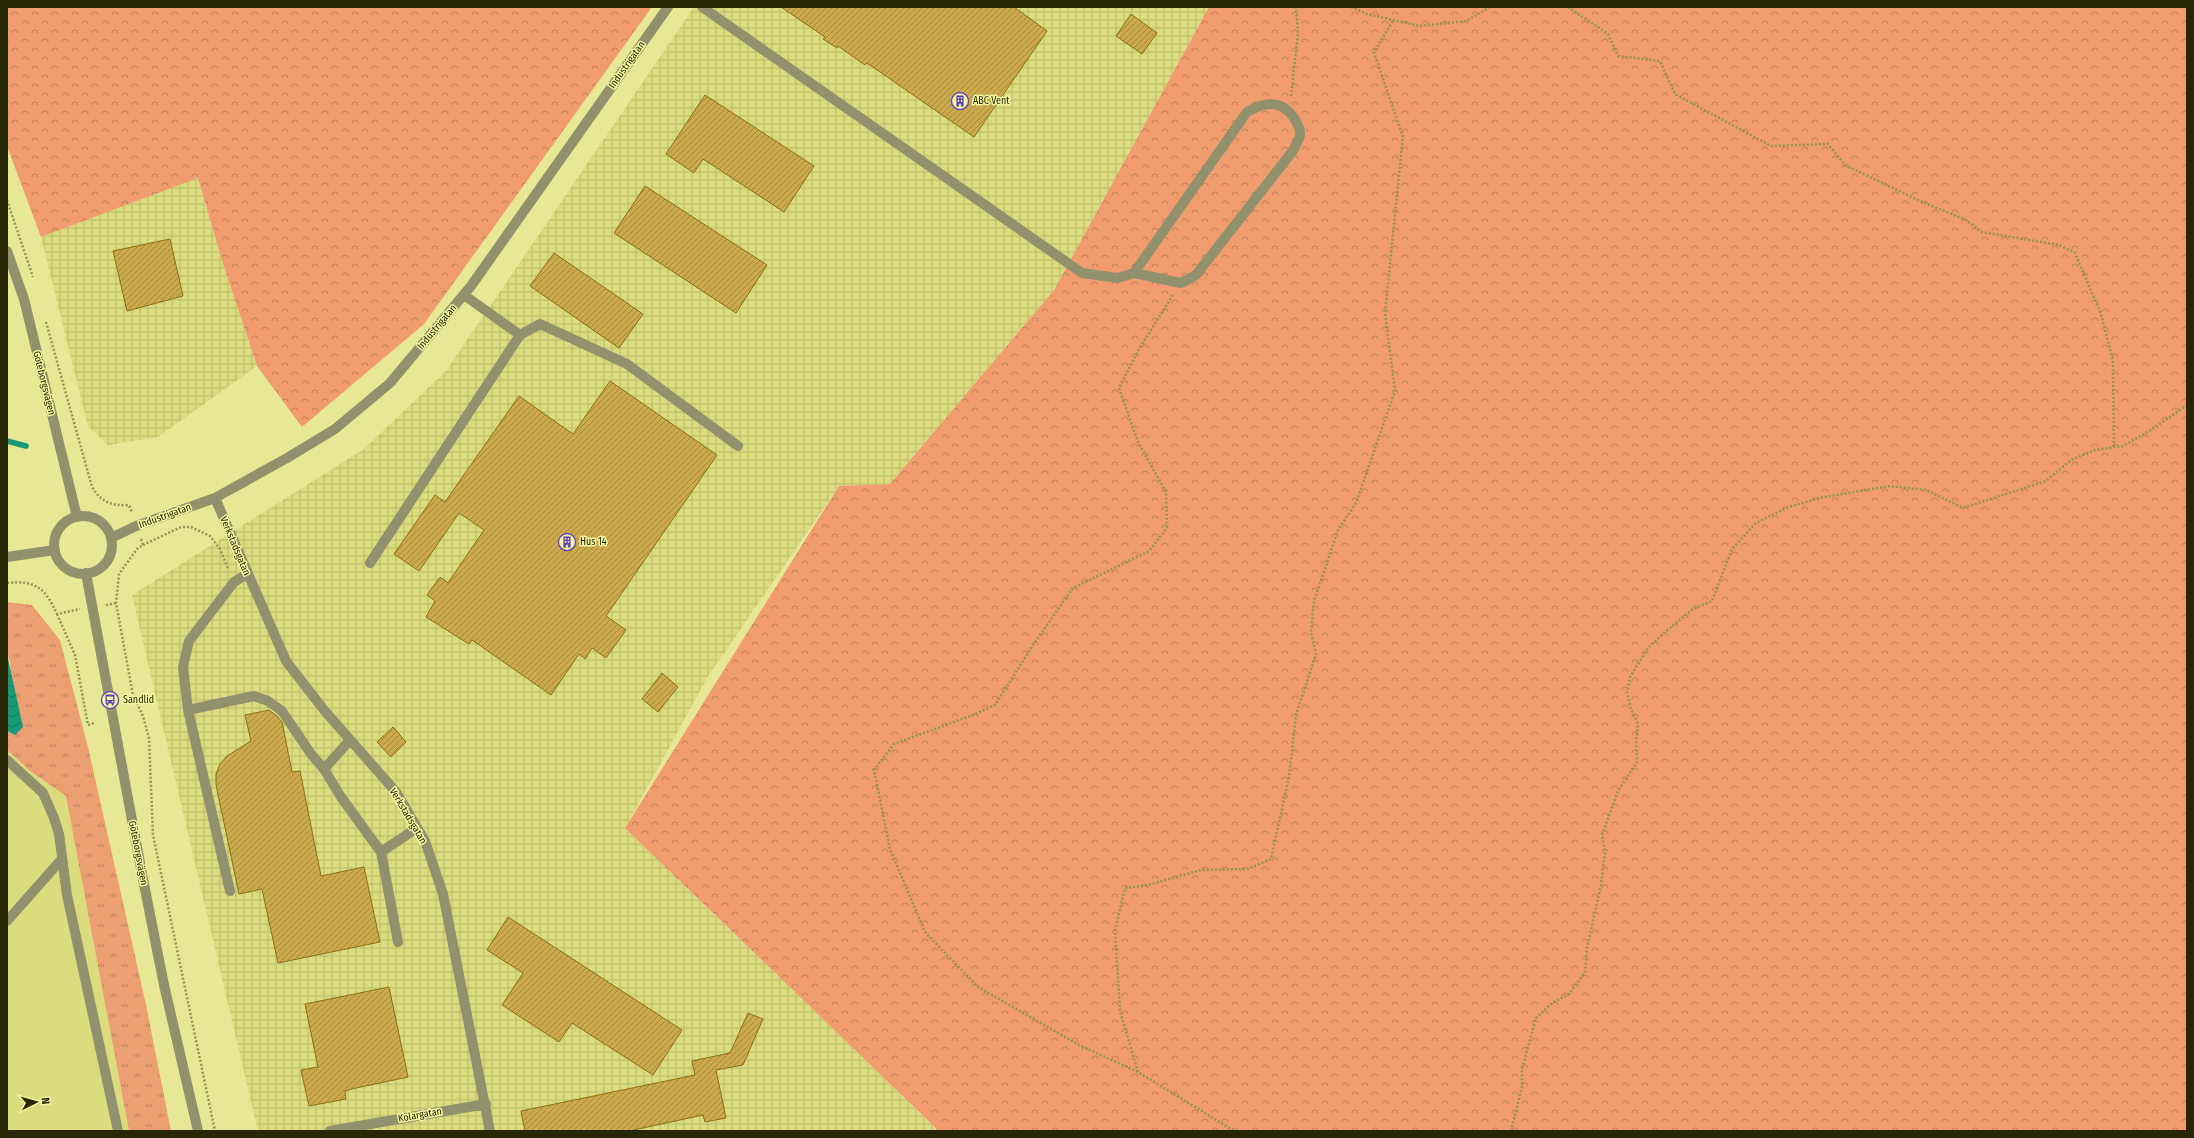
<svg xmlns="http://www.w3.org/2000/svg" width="2194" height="1138" font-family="'Fira Sans Condensed',sans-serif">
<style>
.built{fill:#dadc7e}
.industrial{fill:url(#industrial-grid)}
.grass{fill:url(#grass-tufts)}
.forest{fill:url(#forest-crowns)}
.water{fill:url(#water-waves)}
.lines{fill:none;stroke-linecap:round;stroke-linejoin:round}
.stream{stroke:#169a78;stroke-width:5.5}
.building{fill:url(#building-hatch);stroke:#8b6f14}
.path{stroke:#939555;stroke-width:2.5;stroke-dasharray:2 2;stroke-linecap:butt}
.minor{stroke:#91926d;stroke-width:10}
.labels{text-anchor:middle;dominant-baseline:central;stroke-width:3;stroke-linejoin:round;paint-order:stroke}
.street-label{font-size:10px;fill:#272703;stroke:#f3f5a0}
.poi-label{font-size:10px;fill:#272703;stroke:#f3f5a0;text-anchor:start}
</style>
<defs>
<pattern id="industrial-grid" width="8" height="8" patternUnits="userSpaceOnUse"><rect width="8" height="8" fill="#dadc7e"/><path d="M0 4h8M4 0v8" fill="none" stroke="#bbbd6b"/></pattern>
<pattern id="grass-tufts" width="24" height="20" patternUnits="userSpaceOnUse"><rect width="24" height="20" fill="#ed9f74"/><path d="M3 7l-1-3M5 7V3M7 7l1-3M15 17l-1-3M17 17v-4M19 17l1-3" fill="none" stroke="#c0825d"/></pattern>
<pattern id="forest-crowns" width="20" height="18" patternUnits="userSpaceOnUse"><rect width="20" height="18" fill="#f09c6e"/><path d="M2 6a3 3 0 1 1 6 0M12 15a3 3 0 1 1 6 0" fill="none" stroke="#c27f58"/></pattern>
<pattern id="water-waves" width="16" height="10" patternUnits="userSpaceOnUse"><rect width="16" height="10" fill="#169a78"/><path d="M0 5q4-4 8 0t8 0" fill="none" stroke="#147e60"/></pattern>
<pattern id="building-hatch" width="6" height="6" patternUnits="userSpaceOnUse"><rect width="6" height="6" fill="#cbaa4d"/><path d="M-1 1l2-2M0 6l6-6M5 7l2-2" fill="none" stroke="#a58a3e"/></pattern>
</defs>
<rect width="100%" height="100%" fill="#e6e893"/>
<path class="built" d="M7,750L30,771L66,796L129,1131H7Z"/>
<path class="industrial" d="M694,7H1209L1054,290L890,484L839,486L707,678L625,828L939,1131H258L132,595L364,449L446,371Z
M198,178L224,267L257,366L158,437L108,445L88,426L41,237Z"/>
<path class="grass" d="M7,602L32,605L60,640L88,747L146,1005L171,1131H129L66,796L30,771L7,750V731L15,735L10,662L7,654Z"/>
<path class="forest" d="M7,7H652L424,324L302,427L257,366L224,267L198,178L41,237L7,146Z
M1209,7H2187V1131H939L625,828L839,486L890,484L1054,290Z"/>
<path class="water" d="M7,654L23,727L15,735L7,731Z"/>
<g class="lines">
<path class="stream" d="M7,441L26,446"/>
</g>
<path class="building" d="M781,7H1014L1047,31L974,137L867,63L865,65L838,46L837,48L823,39L825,37Z
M1131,14L1157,33L1142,54L1116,36Z
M705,95L814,166L784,212L703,159L694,173L666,154Z
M645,186L767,265L736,313L614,233Z
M170,239L183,296L127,311L113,251Z
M554,253L643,314L619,348L530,286Z
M610,381L717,455L606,616L626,630L606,658L592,648L585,659L579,654L551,695L472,640L469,644L426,617L435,601L427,595L440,577L448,583L484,530L459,513L419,571L394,554L435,495L445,502L519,396L573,434Z
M662,673L678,687L658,712L642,699Z
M269,710L277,716L282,722L292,772L300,771L321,876L364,867L380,942L278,963L262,889L239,894L216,785V774L220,764L227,756L251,741L245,715Z
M393,727L406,742L391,757L377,742Z
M508,917L682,1030L653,1075L572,1023L559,1042L502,1005L523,973L487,950Z
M389,987L408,1077L356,1088L345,1091L346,1099L309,1106L301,1070L318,1067L305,1004Z
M748,1013L763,1019L743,1065L716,1070L726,1118L705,1122L703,1115L629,1131H525L521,1111L695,1075L692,1061L730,1053Z"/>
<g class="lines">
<path class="path" d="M1351,7L1367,14L1420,26L1466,21L1490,7
M1568,7L1608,34L1618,56L1660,61L1675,94L1771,146L1828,144L1845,165L1920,201L1966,220L1982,232L2059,245L2075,253L2101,314L2113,361L2114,447
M1291,96L1298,34L1296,7
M7,200L33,277
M1173,295L1139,349L1119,388L1138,442L1166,492L1167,528L1149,551L1073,588L1033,645L995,705L973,715L894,744L874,770L890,849L925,932L978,987L1081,1046L1138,1072L1234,1131
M46,322L92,487C101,502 111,506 129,505L132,513
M141,539L143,545L137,549L119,574L116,603L133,695L143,716L149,738L153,835L215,1131
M143,545L181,527H191L210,536L220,549L228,569
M7,583C36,580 45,588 57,614L80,609
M106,605L116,603
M57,614L75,655L88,725L94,723
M1138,1072L1120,1011L1115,931L1125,888L1148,885L1201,870L1248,869L1271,859L1289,777L1296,715L1316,654L1311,632L1314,601L1338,530L1356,503L1395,391L1385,313L1403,137L1374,52L1394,19
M1511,1131L1522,1087V1069L1536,1018L1552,1003L1569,994L1585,972L1587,948L1601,885L1605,852L1602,835L1618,791L1637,762L1636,740L1638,724L1631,709L1627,693L1630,677L1648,648L1664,633L1693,609L1712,601L1732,549L1756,523L1786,508L1819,498L1890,486L1926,490L1963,508L2046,481L2071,460L2095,450L2123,446L2154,428L2187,405"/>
<path class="minor" d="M702,7L1082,273L1118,278L1134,273L1181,283L1196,275L1292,152C1294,148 1299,141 1300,135C1301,129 1297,123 1294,118C1281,99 1265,102 1247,112L1134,273
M7,251L24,299L77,517
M520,335L540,324L627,364L738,446
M215,498L286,661L324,710L396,792L425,841L443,894L490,1131
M54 545a29 29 0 1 1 58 0a29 29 0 1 1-58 0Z
M111,538L136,526L215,498L287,458L335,429L390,383L471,286L668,7
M7,557L55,550
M370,563L520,335L464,295
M86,573L143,879L164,985L198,1131
M188,710L254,696L268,701L282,711L311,754L324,769
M350,740L324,769L341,797L381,852L417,828
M7,760L43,793L54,818L59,834L67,895L118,1131
M381,852L398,942
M230,891L188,710L183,667L189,641L234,582L247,574
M7,921L61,860
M330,1131L486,1104"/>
</g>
<defs>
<g id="building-ring" transform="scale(0.9)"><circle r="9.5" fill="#f3f5a0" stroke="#6143bb" stroke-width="1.5"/><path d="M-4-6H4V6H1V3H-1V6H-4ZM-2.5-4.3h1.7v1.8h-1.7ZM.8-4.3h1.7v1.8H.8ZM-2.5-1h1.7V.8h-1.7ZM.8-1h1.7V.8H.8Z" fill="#6143bb"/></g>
<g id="bus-ring" transform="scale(0.9)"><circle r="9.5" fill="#f3f5a0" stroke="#6143bb" stroke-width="1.5"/><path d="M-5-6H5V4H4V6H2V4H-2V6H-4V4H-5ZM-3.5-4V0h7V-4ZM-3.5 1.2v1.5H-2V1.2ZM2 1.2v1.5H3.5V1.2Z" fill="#6143bb"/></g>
</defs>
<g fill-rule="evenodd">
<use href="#building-ring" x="960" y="101"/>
<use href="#building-ring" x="567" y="542"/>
<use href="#bus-ring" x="110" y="700"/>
</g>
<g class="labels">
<g class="street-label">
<text transform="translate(627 65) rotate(-55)">Industrigatan</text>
<text transform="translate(437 327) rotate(-50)">Industrigatan</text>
<text transform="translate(44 383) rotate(76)">Göteborgsvägen</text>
<text transform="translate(165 516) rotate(-20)">Industrigatan</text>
<text transform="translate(235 546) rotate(67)">Verkstadsgatan</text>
<text transform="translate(408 816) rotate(59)">Verkstadsgatan</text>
<text transform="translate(138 853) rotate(79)">Göteborgsvägen</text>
<text transform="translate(420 1115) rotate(-10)">Kolargatan</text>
</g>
<g class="poi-label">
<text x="973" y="101">ABC Vent</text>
<text x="580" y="542">Hus 14</text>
<text x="123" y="700">Sandlid</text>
</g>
</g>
<rect width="2194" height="1138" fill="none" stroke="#272703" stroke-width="16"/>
<g transform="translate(36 1102) rotate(84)" stroke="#f3f5a0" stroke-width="3" paint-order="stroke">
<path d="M0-3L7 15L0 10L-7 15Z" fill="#272703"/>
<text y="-6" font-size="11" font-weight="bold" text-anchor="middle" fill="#272703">N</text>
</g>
</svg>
